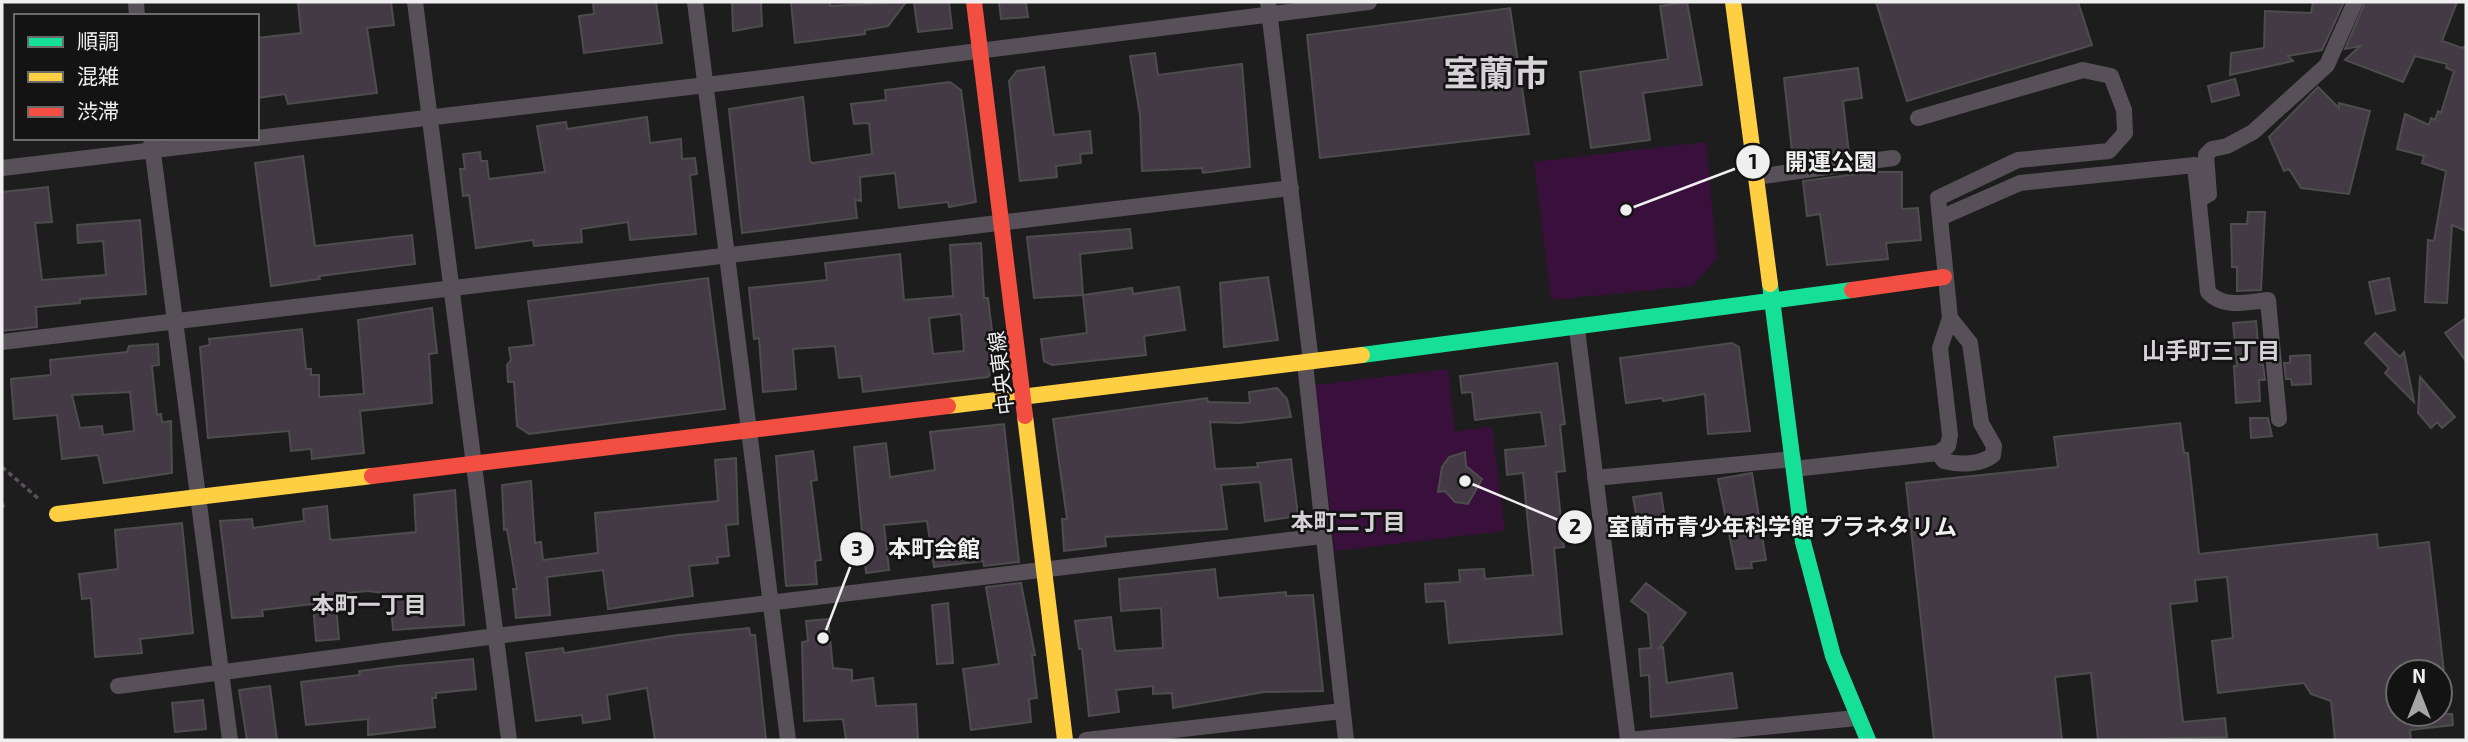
<svg xmlns="http://www.w3.org/2000/svg" width="2468" height="742" font-family="'Exo 2','Noto Sans JP',sans-serif">
<style>
.green{fill:#39103b}
.building{fill:#443a45;stroke:#4d4d4d;stroke-width:2;fill-rule:evenodd}
.lines{fill:none;stroke-linecap:round;stroke-linejoin:round}
.path{stroke:#555156;stroke-width:3.5;stroke-dasharray:5 3.5;stroke-linecap:butt}
.street{stroke:#575058;stroke-width:16}
.fast{stroke:#16e098;stroke-width:16}
.slow{stroke:#ffcf43;stroke-width:16}
.jam{stroke:#f24e42;stroke-width:16}
.labels{text-anchor:middle;dominant-baseline:central;stroke-width:5;stroke-linejoin:round;paint-order:stroke}
.street-label{font-size:21px;fill:#f0eff0;stroke:#141314}
.neighbourhood-label{font-size:23px;font-weight:bold;fill:#d6d3d6;stroke:#141314}
.town-label{font-size:35px;font-weight:bold;fill:#d6d3d6;stroke:#141314}
.leader{fill:none;stroke:#f0eff0;stroke-width:2.5}
.callout-dot{fill:#f0eff0;stroke:#141314;stroke-width:2.5}
.mark-label{font-size:21px;text-anchor:middle;font-weight:bold;fill:#111}
.callout-label{font-size:23px;text-anchor:middle;font-weight:bold;fill:#f0eff0;stroke:#141314;stroke-width:5;stroke-linejoin:round;paint-order:stroke}
</style>
<rect width="100%" height="100%" fill="#1d1d1d"/>
<path class="green" d="M1706,142L1717,258L1693,286L1551,300L1534,162Z
M1448,369L1455,431L1492,427L1505,531L1335,551L1315,385Z"/>
<path class="building" d="M298,2H391L394,25L367,28L377,93L288,104L285,94L257,98V38L301,33Z
M593,2H656L662,43L584,53L579,16L594,14Z
M732,2H761L762,26L733,31Z
M791,2H830V6L906,2L888,26L865,30V34L795,43Z
M914,2H949L952,28L918,32Z
M999,2H1026L1028,17L1001,19Z
M1687,2L1702,85L1643,93L1650,140L1591,148L1580,72L1668,59L1660,6Z
M1876,2H2078L2092,45L1907,101Z
M2313,2H2344L2322,50L2288,56L2293,61L2230,75L2231,53L2264,48L2265,11L2311,13Z
M2365,2H2457L2442,41L2462,48L2466,46V231L2452,225L2447,303L2425,302L2428,240L2434,241L2446,171L2422,163L2424,156L2397,149L2405,114L2429,125L2431,118L2435,120L2438,111L2441,113L2454,71L2446,68L2447,64L2415,56L2403,82L2345,60L2360,46L2345,49Z
M1510,8L1529,134L1320,158L1307,35Z
M1155,53L1158,75L1242,64L1250,167L1203,173L1202,168L1142,171L1140,115L1130,56Z
M1044,67L1054,135L1090,131L1092,153L1080,154L1081,163L1056,166L1057,177L1020,181L1009,81L1017,71Z
M1858,68L1862,98L1843,101L1849,154L1793,161L1784,78Z
M2235,79L2239,95L2212,102L2208,86Z
M950,82L961,90L976,202L949,207L948,202L899,208L895,173L860,177L861,201L855,200L857,218L742,233L729,109L803,97L810,161L813,163L872,154L869,123L854,124L851,104L886,100L885,90Z
M2318,87L2339,108V103L2370,111L2349,194L2301,188L2289,169L2284,171L2269,137Z
M647,117L650,143L681,139L682,159L695,158L697,174L690,175L696,234L630,240L628,222L581,229L582,242L534,246L533,240L476,248L469,195L463,196L460,169H465L463,154L480,152L481,161H487L489,179L545,172L537,126L566,122L567,129Z
M303,156L315,246L412,235L415,264L319,276L320,279L271,286L255,163Z
M1871,172H1902V209L1918,208L1921,240L1886,243L1888,259L1827,265L1820,214L1807,216L1803,181Z
M48,187L52,222L35,223L42,280L106,275L103,241L78,243L77,225L140,220L146,294L80,299V303L36,307L37,327L2,331V192Z
M2248,212H2265L2261,290L2237,291V267H2232L2231,224H2247Z
M1130,229L1132,248L1080,254L1083,295L1034,298L1027,237Z
M981,243L984,298H988L996,364L988,377L863,392L861,376L839,378L835,346L793,349L796,389L763,392L759,338L754,339L749,288L827,280L825,263L900,254L904,300L953,296L950,245ZM961,314L964,351L933,354L929,318Z
M1268,277L1278,340L1224,347L1220,283Z
M708,278L725,409L529,434L517,426L514,382H508L507,365L511,360L509,348L534,345L528,301Z
M2389,278L2395,310L2376,314L2369,282Z
M1179,287L1185,330L1144,336L1146,355L1052,365L1044,361L1041,339L1087,333L1083,295L1132,288L1133,294Z
M432,308L437,353L429,354L432,403L360,411L364,453L312,459L311,449L291,451L289,431L208,438L200,347L210,345L209,339L302,329L306,369H311V375H319V397L364,394L358,320Z
M2466,318V361L2445,333Z
M2256,321L2260,365L2263,364L2265,380H2259L2260,401L2236,403L2234,366H2237L2233,323Z
M2375,333L2400,357L2404,352L2414,402L2385,373L2389,368L2365,343Z
M1732,343L1739,347L1750,431L1708,434L1705,394L1663,401L1662,398L1626,403L1620,358Z
M158,344L159,365L152,366L157,415L161,414L162,422L171,421L172,473L104,483L98,455L62,459L57,415L14,419L11,379L51,375L50,360L127,352L129,346ZM130,392L134,431L103,435L102,426L80,428L72,395Z
M2310,355L2311,384L2292,385L2291,379H2286L2284,363H2290V356Z
M1557,363L1565,424L1560,425L1565,471L1556,472L1564,547L1554,548L1562,634L1449,643L1445,601L1426,602L1425,584L1460,582L1459,570L1484,569L1485,579L1533,575L1523,473L1507,475L1505,450L1546,446L1541,412L1475,420L1472,392L1462,393L1460,376Z
M2420,377L2455,417L2442,428L2437,422L2431,428L2418,413Z
M1277,388L1287,399L1291,417L1239,423L1210,422L1215,469L1258,467L1257,463L1291,459L1298,516L1265,521L1260,482L1221,485L1227,529L1105,537L1106,546L1064,551L1062,519H1067L1053,419L1207,398L1208,402L1250,403L1249,392Z
M2250,418H2268L2272,436L2251,438Z
M2180,423L2184,453H2188L2199,554L2377,534L2378,548L2429,542L2444,672H2398V714H2452L2453,725L2410,730L2411,740H2335L2331,701L2311,694L2304,683L2218,693L2212,641L2233,638L2227,577L2195,580L2197,601L2170,604L2183,722L2225,718L2227,737L2098,740L2091,673L2055,677L2062,740H1934L1906,483L2058,467L2054,437Z
M1004,424L1019,562L984,566L983,561L934,567L927,521L884,525L889,570L866,573L854,447L886,443L890,477L935,470L930,432Z
M813,451L817,480L811,481L821,560L815,561L817,584L786,586L776,456Z
M1465,452L1466,466L1482,479L1468,504L1455,502L1445,491L1438,492L1442,467L1449,457Z
M736,458L738,524L726,525L729,556L717,557L718,563L689,566L693,596L608,609L603,570L547,577L550,615L516,618L513,589H517L507,529L504,530L502,485L531,481L535,543L541,542L543,560L598,553L595,513L718,501L715,460Z
M1752,473L1766,560L1751,562L1752,568L1736,569L1718,479Z
M455,490L464,625L393,630L390,594L368,591L335,594L339,639L316,641L313,604L262,610L263,616L232,618L220,521L252,519L253,528L304,521L303,509L327,506L330,539L333,540L416,532L414,495Z
M1661,493L1667,533L1645,536L1643,524L1638,525L1633,497Z
M182,523L193,633L140,639L142,653L95,657L91,598L82,599L79,574L118,569L115,530Z
M1215,569L1218,598L1286,592V596L1313,595L1323,691L1264,692L1173,708L1172,693L1153,694V686L1116,690L1119,712L1089,716L1082,649H1079L1075,621L1111,617L1115,651L1163,648L1161,608L1121,611L1119,579Z
M1021,583L1035,655H1032L1037,698L1029,699L1031,722L971,730L963,669L999,664L986,587Z
M1646,583L1686,613L1659,648L1663,647L1667,683L1732,673L1737,708L1651,717L1649,675L1641,676L1639,649L1651,648L1648,614L1631,601Z
M948,603L953,663L937,664L932,605Z
M828,619L833,668L852,670V681L873,678L876,706L916,704L918,740H846L843,719L804,721L802,642L808,641L806,621Z
M749,628L750,635H755L766,740H655L647,688L607,695L610,719L583,723L582,715L536,721L526,653L563,648L564,653L678,635Z
M473,659L476,689L436,693V698H432L435,727L368,735V719L306,725L301,682L360,675L359,671L398,666Z
M270,686L277,740H247L239,690Z
M203,700L206,729L175,732L172,703Z"/>
<g class="lines">
<path class="path" d="M2,467L40,500
M2,503L4,509"/>
<path class="street" d="M136,2L137,16
M415,2L509,740
M695,2L788,740
M1268,2L1311,362
M151,138L230,740
M2,168L706,85L1369,2
M1756,177L1893,158
M2199,200L2209,194L2206,155L2212,149L2227,146L2253,132L2327,65L2355,2
M1940,218L2020,183L2195,165L2208,292C2224,309 2246,302 2268,300L2279,419
M1577,329L1628,740
M2,342L1291,188
M1305,363L1346,740
M1938,453L1944,461C1959,465 1981,465 1993,455L1994,446L1981,423L1970,343L1950,318
M1794,469L1938,453L1948,446L1950,435L1940,348L1950,318L1938,198L2018,160L2109,151L2125,133L2124,110L2111,76L2083,70L1918,118
M1595,478L1793,459
M118,686L496,636L1322,536
M1086,740L1342,711
M1628,740L1857,718"/>
<path class="fast" d="M1770,284L1803,542L1833,656L1868,740
M1362,355L1852,290"/>
<path class="slow" d="M1733,2L1770,284
M948,406L1362,355
M1025,416L1065,740
M57,514L372,476"/>
<path class="jam" d="M974,2L1025,416
M1852,290L1944,277
M372,476L948,406"/>
</g>
<g class="labels">
<g class="street-label">
<text transform="translate(1000 373) rotate(-97)">中央東線</text>
</g>
<g class="neighbourhood-label">
<text x="2211" y="350">山手町三丁目</text>
<text x="1348" y="521">本町二丁目</text>
<text x="369" y="604">本町一丁目</text>
</g>
<g class="town-label">
<text x="1496" y="72">室蘭市</text>
</g>
</g>
<path class="leader" d="M1626 210L1753 162M1465 481L1575 527M823 638L857 549"/>
<g class="callout-dot">
<circle cx="1626" cy="210" r="7"/>
<circle cx="1465" cy="481" r="7"/>
<circle cx="823" cy="638" r="7"/>
<circle cx="1753" cy="162" r="18"/>
<circle cx="1575" cy="527" r="18"/>
<circle cx="857" cy="549" r="18"/>
</g>
<g class="mark-label">
<text x="1753" y="169">1</text>
<text x="1575" y="534">2</text>
<text x="857" y="556">3</text>
</g>
<g class="callout-label">
<text x="1831" y="170">開運公園</text>
<text x="1782" y="535">室蘭市青少年科学館 プラネタリム</text>
<text x="934" y="557">本町会館</text>
</g>
<rect width="2468" height="742" fill="none" stroke="#f0eff0" stroke-width="7"/>
<rect x="14" y="14" width="245" height="126" fill="#141314" stroke="#6c6b6c" stroke-width="2"/>
<rect x="28" y="37" width="35" height="10" fill="#16e098" stroke="#6c6b6c" stroke-width="2"/>
<text x="77" y="49" font-size="21" fill="#f0eff0">順調</text>
<rect x="28" y="72" width="35" height="10" fill="#ffcf43" stroke="#6c6b6c" stroke-width="2"/>
<text x="77" y="84" font-size="21" fill="#f0eff0">混雑</text>
<rect x="28" y="107" width="35" height="10" fill="#f24e42" stroke="#6c6b6c" stroke-width="2"/>
<text x="77" y="119" font-size="21" fill="#f0eff0">渋滞</text>
<g transform="translate(2419 693)"><circle r="33" fill="#141314" stroke="#6c6b6c" stroke-width="2"/>
<path d="M0-5L12 26L0 18L-12 26Z" fill="#a6a6a6"/>
<text y="-10" font-size="19" font-weight="bold" text-anchor="middle" fill="#f0eff0">N</text>
</g>
</svg>
